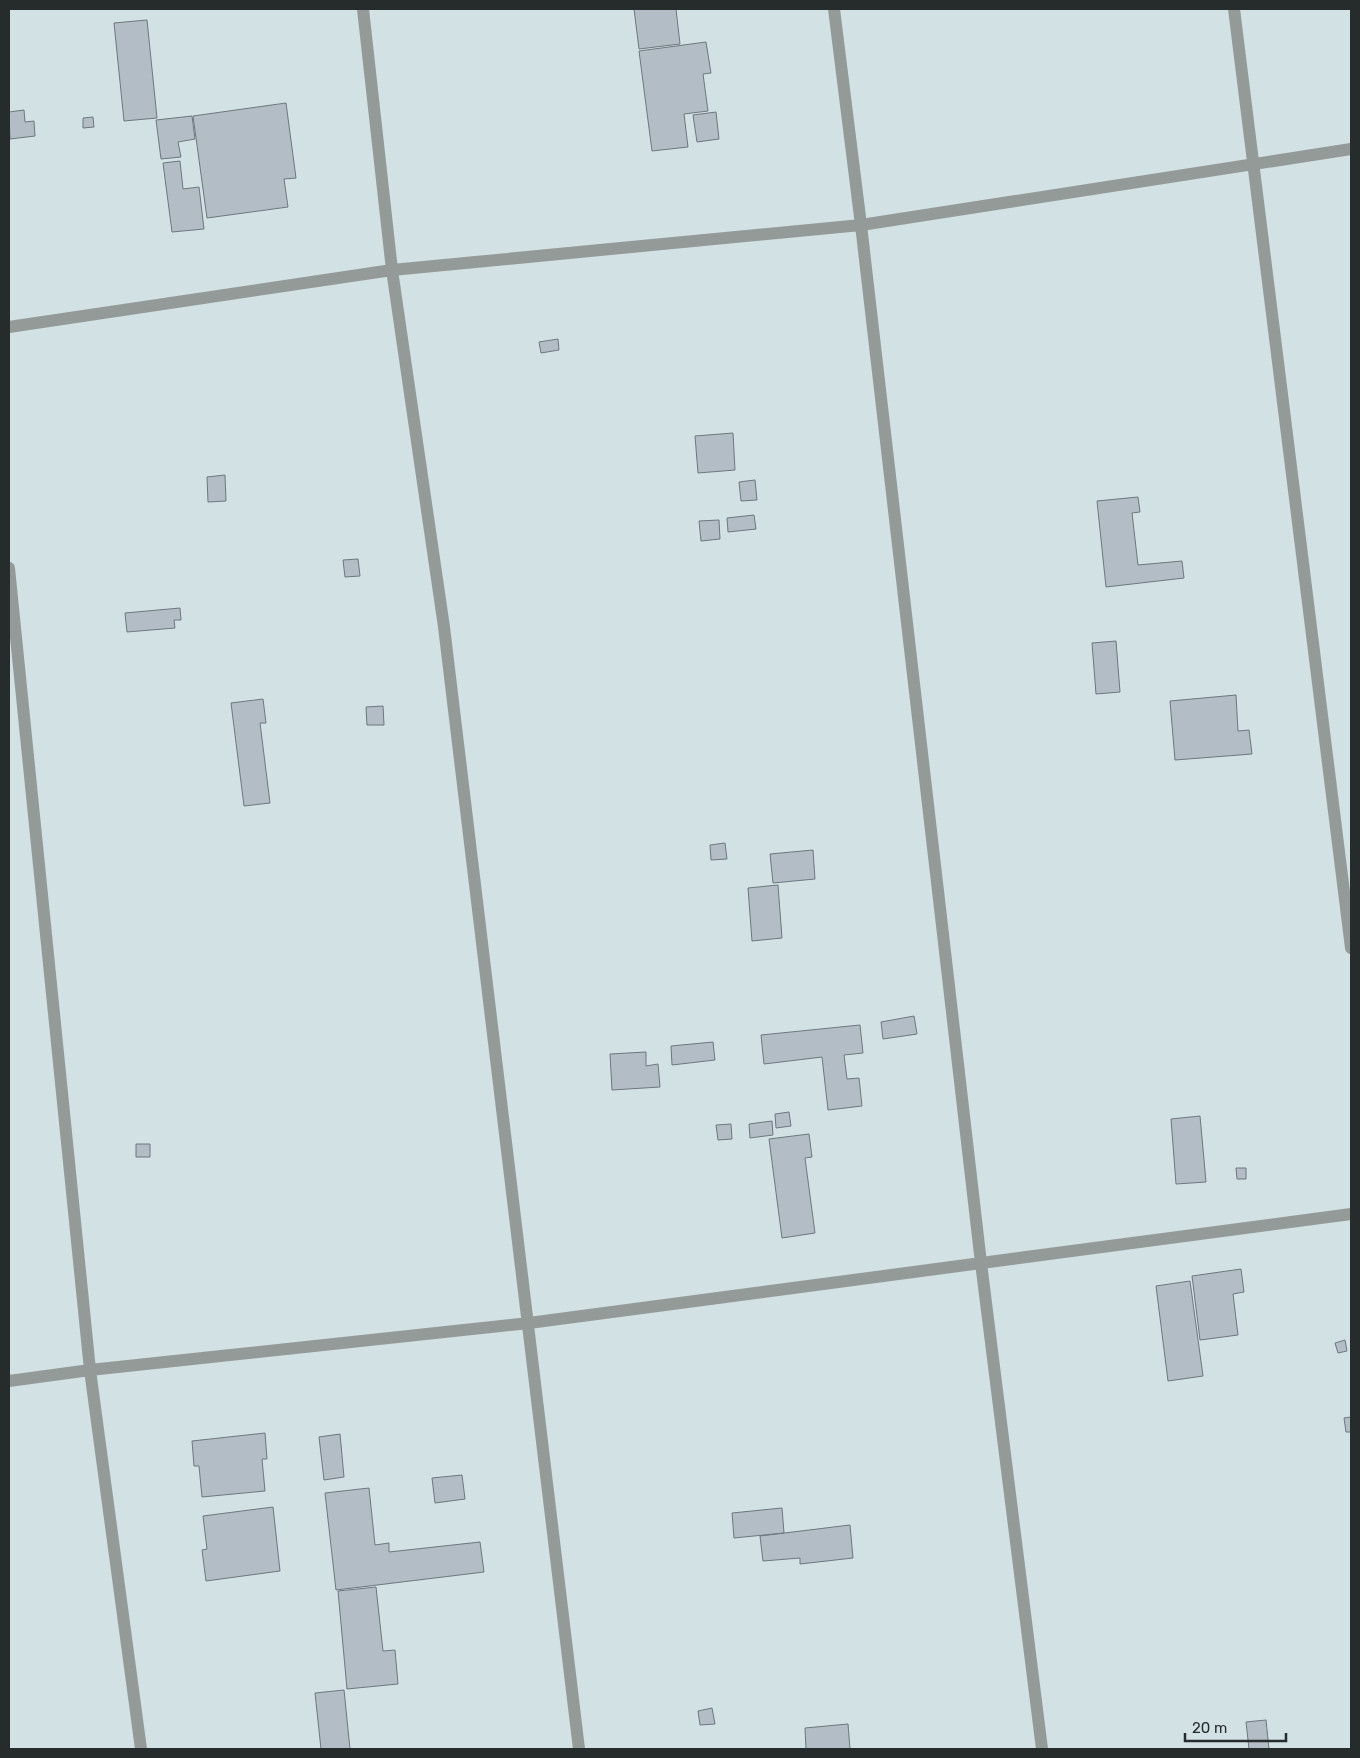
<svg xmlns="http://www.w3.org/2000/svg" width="1360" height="1758" font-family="Rubik,sans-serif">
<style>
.building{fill:#b2bdc5;stroke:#6d777f}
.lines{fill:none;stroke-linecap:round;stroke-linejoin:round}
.minor{stroke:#949a97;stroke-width:12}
</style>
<rect width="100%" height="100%" fill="#d2e1e4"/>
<path class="building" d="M634,9H676L680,44L639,49Z
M147,20L157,118L124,121L114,23Z
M706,42L711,73L703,74L708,111L684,114L688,147L652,151L639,51Z
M286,103L296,178L284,179L288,207L207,218L193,116Z
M24,110L25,122L34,121L35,136L10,139L9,112Z
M716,112L719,139L697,142L693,115Z
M192,116L195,139L178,142L181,157L161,159L156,120Z
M93,117L94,127L83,128V118Z
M180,161L183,189L199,187L204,229L172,232L163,163Z
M558,339L559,350L541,353L539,342Z
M733,433L735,470L698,473L695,436Z
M225,475L226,501L208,502L207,477Z
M755,480L757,500L741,501L739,482Z
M1138,497L1140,512L1132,513L1138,565L1182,561L1184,578L1106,587L1097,501Z
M754,515L756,529L728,532L727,518Z
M719,520L720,539L701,541L699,521Z
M358,559L360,576L345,577L343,560Z
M180,608L181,620H174L175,628L127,632L125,613Z
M1116,641L1120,692L1096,694L1092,643Z
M1236,695L1238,731L1249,730L1252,754L1175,760L1170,701Z
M263,699L266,723H260L270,803L244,806L231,703Z
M383,706L384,725H367L366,707Z
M725,843L727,859L711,860L710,845Z
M813,850L815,879L773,883L770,854Z
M778,885L782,938L752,941L748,888Z
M914,1016L917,1034L883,1039L881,1022Z
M860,1025L863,1053L844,1055L847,1079L859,1078L862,1106L828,1110L822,1057L764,1064L761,1035Z
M713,1042L715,1060L672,1065L671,1046Z
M646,1052V1066L658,1064L660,1087L612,1090L610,1054Z
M789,1112L791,1126L776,1128L775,1114Z
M1200,1116L1206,1182L1176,1184L1171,1119Z
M772,1121L773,1135L750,1138L749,1124Z
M731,1124L732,1139L718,1140L716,1125Z
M809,1134L812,1157L805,1158L815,1233L782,1238L769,1139Z
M136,1144H150V1157H136Z
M1236,1168H1246V1179H1237Z
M1241,1269L1244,1292L1233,1294L1238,1335L1200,1340L1192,1276Z
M1190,1281L1203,1376L1168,1381L1156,1286Z
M1345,1340L1347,1351L1338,1353L1335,1343Z
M1351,1417V1432H1346L1344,1418Z
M265,1433L267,1459H262L265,1491L202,1497L199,1466H194L192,1441Z
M340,1434L344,1477L324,1480L319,1437Z
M462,1475L465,1499L435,1503L432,1478Z
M369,1488L375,1545L389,1543V1552L480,1542L484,1572L336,1590L325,1493Z
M273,1507L280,1571L206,1581L202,1550L207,1549L203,1516Z
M782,1508L784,1533L734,1538L732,1513Z
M850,1525L853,1558L800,1564V1558L763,1561L760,1536Z
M376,1587L383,1651L395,1650L398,1684L347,1689L338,1591Z
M344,1690L350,1749H321L315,1693Z
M712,1708L715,1724L700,1725L698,1711Z
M1266,1720L1269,1749H1249L1246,1722Z
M848,1724L850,1749H806L805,1728Z"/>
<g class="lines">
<path class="minor" d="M363,9L392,270L444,627L579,1749
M834,9L861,225L981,1263L1042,1749
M1234,9L1351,948
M9,327L392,270L861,225L1351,149
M9,568L90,1370L141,1749
M9,1381L90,1370L529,1323L1351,1214"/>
</g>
<rect width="1360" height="1758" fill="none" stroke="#262b2c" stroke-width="20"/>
<path d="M1185 1733v8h101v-8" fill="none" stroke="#262b2c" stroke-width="2.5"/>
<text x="1192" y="1733" font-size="15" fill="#262b2c" stroke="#d2e1e4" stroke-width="4" paint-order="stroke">20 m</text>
</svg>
